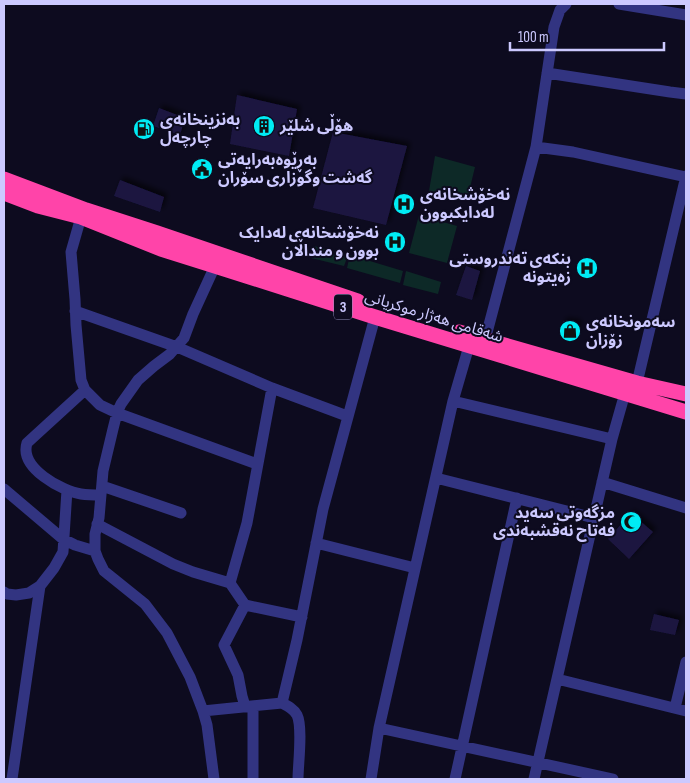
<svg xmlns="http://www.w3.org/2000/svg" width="690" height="783" font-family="'Sofia Sans Condensed','Noto Sans Arabic',sans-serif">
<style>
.green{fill:#0d2927}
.building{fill:#1c1641;filter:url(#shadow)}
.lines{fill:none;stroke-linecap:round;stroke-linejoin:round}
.street{stroke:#323481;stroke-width:11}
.highway{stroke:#ff44a9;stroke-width:15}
.labels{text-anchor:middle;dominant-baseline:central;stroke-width:4;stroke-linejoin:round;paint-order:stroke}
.shield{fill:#0d0b1f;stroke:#9390bc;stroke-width:1}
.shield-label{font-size:15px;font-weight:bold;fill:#ccc9ff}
.poi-label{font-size:16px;font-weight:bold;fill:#ccc9ff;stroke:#0d0b1f;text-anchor:start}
.street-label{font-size:16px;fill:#ccc9ff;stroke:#0d0b1f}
</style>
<defs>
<filter id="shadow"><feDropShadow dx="3.5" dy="-3.5" stdDeviation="2.5" flood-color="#0009"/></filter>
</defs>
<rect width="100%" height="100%" fill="#0d0b1f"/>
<path class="green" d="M435,156L475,167L467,200L429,191Z
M419,215L457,226L447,263L409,253Z
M314,246L348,255L344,266L311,258Z
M350,255L403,271L400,283L347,268Z
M406,271L441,282L438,294L403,285Z"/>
<path class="building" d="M237,95L297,109L289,156L230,144Z
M159,108L185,118L180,135L153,126Z
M333,132L407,146L386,225L313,208Z
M120,180L164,197L160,212L114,196Z
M466,266L480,271L472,300L456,295Z
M563,321L578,323L576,333L561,331Z
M631,513L653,532L629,559L608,539Z
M654,614L679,620L675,635L650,630Z"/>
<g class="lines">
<path class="street" d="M619,4L686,15
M547,73L670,92L686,94
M536,147L554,27L560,10L566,4
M81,217L71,252L75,299L76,325L81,380L85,390L100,405L117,413L257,464
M75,311L177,347L272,388L347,416
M485,340L536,147L573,152L686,177
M637,383L686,176
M85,390L27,443C19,468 62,491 81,494C88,495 95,495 101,495
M453,401L612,439
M436,478L594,518
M602,482L686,508
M102,486L181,513
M4,489L63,539L75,545L95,551
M97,524L173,564L193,572L230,583L245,605L302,617
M316,543L415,568
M230,583L247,523L272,388
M4,592L7,594L16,595L29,593L40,586L54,568L63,552L67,490
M245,605L224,645L238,675L242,696L245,706
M557,679L686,711
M282,703L297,640L323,509L375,317
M253,706V779
M675,708L686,662
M203,711L282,703C288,706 294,709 297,715C303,727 298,765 298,779
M379,728L613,779
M12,779L40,586
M214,779L207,725L203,711L190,677L167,633L145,604L104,571L98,559L95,551V534L99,518L103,471L113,429L117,413L121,404L138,380L154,366L170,354L184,338L193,314L215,266
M371,779L379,728L453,401L469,346
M455,779L517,498
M534,779L612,439L625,393"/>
<path class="highway" d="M4,179L86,210L157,233L358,301
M4,193L38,206L81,217L161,249L215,266L375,317L686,412
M459,332L637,383L686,394"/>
</g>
<defs>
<g id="building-disc" transform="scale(1.125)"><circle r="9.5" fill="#00ebf4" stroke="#0d0b1f"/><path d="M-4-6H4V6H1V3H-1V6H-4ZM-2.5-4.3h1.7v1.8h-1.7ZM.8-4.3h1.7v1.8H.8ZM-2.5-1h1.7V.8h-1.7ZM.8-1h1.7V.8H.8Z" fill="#111"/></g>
<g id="fuel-disc" transform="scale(1.125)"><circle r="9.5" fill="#00ebf4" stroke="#0d0b1f"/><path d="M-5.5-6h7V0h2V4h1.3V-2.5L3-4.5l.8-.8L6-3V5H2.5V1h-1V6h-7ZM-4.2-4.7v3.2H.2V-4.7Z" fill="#111"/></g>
<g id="civic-disc" transform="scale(1.125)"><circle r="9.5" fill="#00ebf4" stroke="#0d0b1f"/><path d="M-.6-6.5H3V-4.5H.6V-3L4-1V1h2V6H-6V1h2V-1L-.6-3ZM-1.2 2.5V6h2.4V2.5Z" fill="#111"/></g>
<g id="hospital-disc" transform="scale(1.125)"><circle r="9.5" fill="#00ebf4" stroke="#0d0b1f"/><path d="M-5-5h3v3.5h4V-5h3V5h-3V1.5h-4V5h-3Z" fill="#111"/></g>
<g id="shop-disc" transform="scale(1.125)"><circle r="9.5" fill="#00ebf4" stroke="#0d0b1f"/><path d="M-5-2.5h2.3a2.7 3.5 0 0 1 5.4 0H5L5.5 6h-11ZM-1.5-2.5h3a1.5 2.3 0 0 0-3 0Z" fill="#111"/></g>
<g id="mosque-disc" transform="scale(1.125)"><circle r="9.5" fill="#00ebf4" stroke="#0d0b1f"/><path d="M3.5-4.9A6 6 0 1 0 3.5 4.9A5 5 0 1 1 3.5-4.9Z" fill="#111"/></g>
</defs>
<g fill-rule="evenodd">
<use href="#building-disc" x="264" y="126"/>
<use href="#fuel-disc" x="144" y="129"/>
<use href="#civic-disc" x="202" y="169"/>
<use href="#hospital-disc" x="404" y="204"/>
<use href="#hospital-disc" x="395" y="242"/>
<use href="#hospital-disc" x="587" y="268"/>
<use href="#shop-disc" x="570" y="331"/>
<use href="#mosque-disc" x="631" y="522"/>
</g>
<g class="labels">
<rect class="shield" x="334" y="294.5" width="18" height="25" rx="4"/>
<g class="shield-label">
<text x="343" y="307">3</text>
</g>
<g class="poi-label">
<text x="160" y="120">بەنزینخانەی<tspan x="160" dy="18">چارچەل</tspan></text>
<text x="280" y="126">هۆڵی شلێر</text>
<text x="218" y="160">بەڕێوەبەرایەتی<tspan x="218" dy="18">گەشت وگوزاری سۆران</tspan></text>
<text x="420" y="195">نەخۆشخانەی<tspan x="420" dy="18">لەدایکبوون</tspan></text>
<text x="379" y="233" text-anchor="end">نەخۆشخانەی لەدایک<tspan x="379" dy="18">بوون و منداڵان</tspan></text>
<text x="571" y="259" text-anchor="end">بنکەی تەندروستی<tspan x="571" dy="18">زەیتونە</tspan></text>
<text x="586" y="322">سەمونخانەی<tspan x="586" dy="18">زۆزان</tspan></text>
<text x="615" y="513" text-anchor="end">مزگەوتی سەید<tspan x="615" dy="18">فەتاح نەقشبەندی</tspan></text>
</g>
<g class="street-label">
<text transform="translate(434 317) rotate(17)">شەقامی ھەژار موکریانی</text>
</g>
</g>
<rect width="690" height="783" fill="none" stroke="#ccc9ff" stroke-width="10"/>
<path d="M510 42v8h154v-8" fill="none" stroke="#ccc9ff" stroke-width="2.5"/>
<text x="518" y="42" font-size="15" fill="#ccc9ff" stroke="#0d0b1f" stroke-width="4" paint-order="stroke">100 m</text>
</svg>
